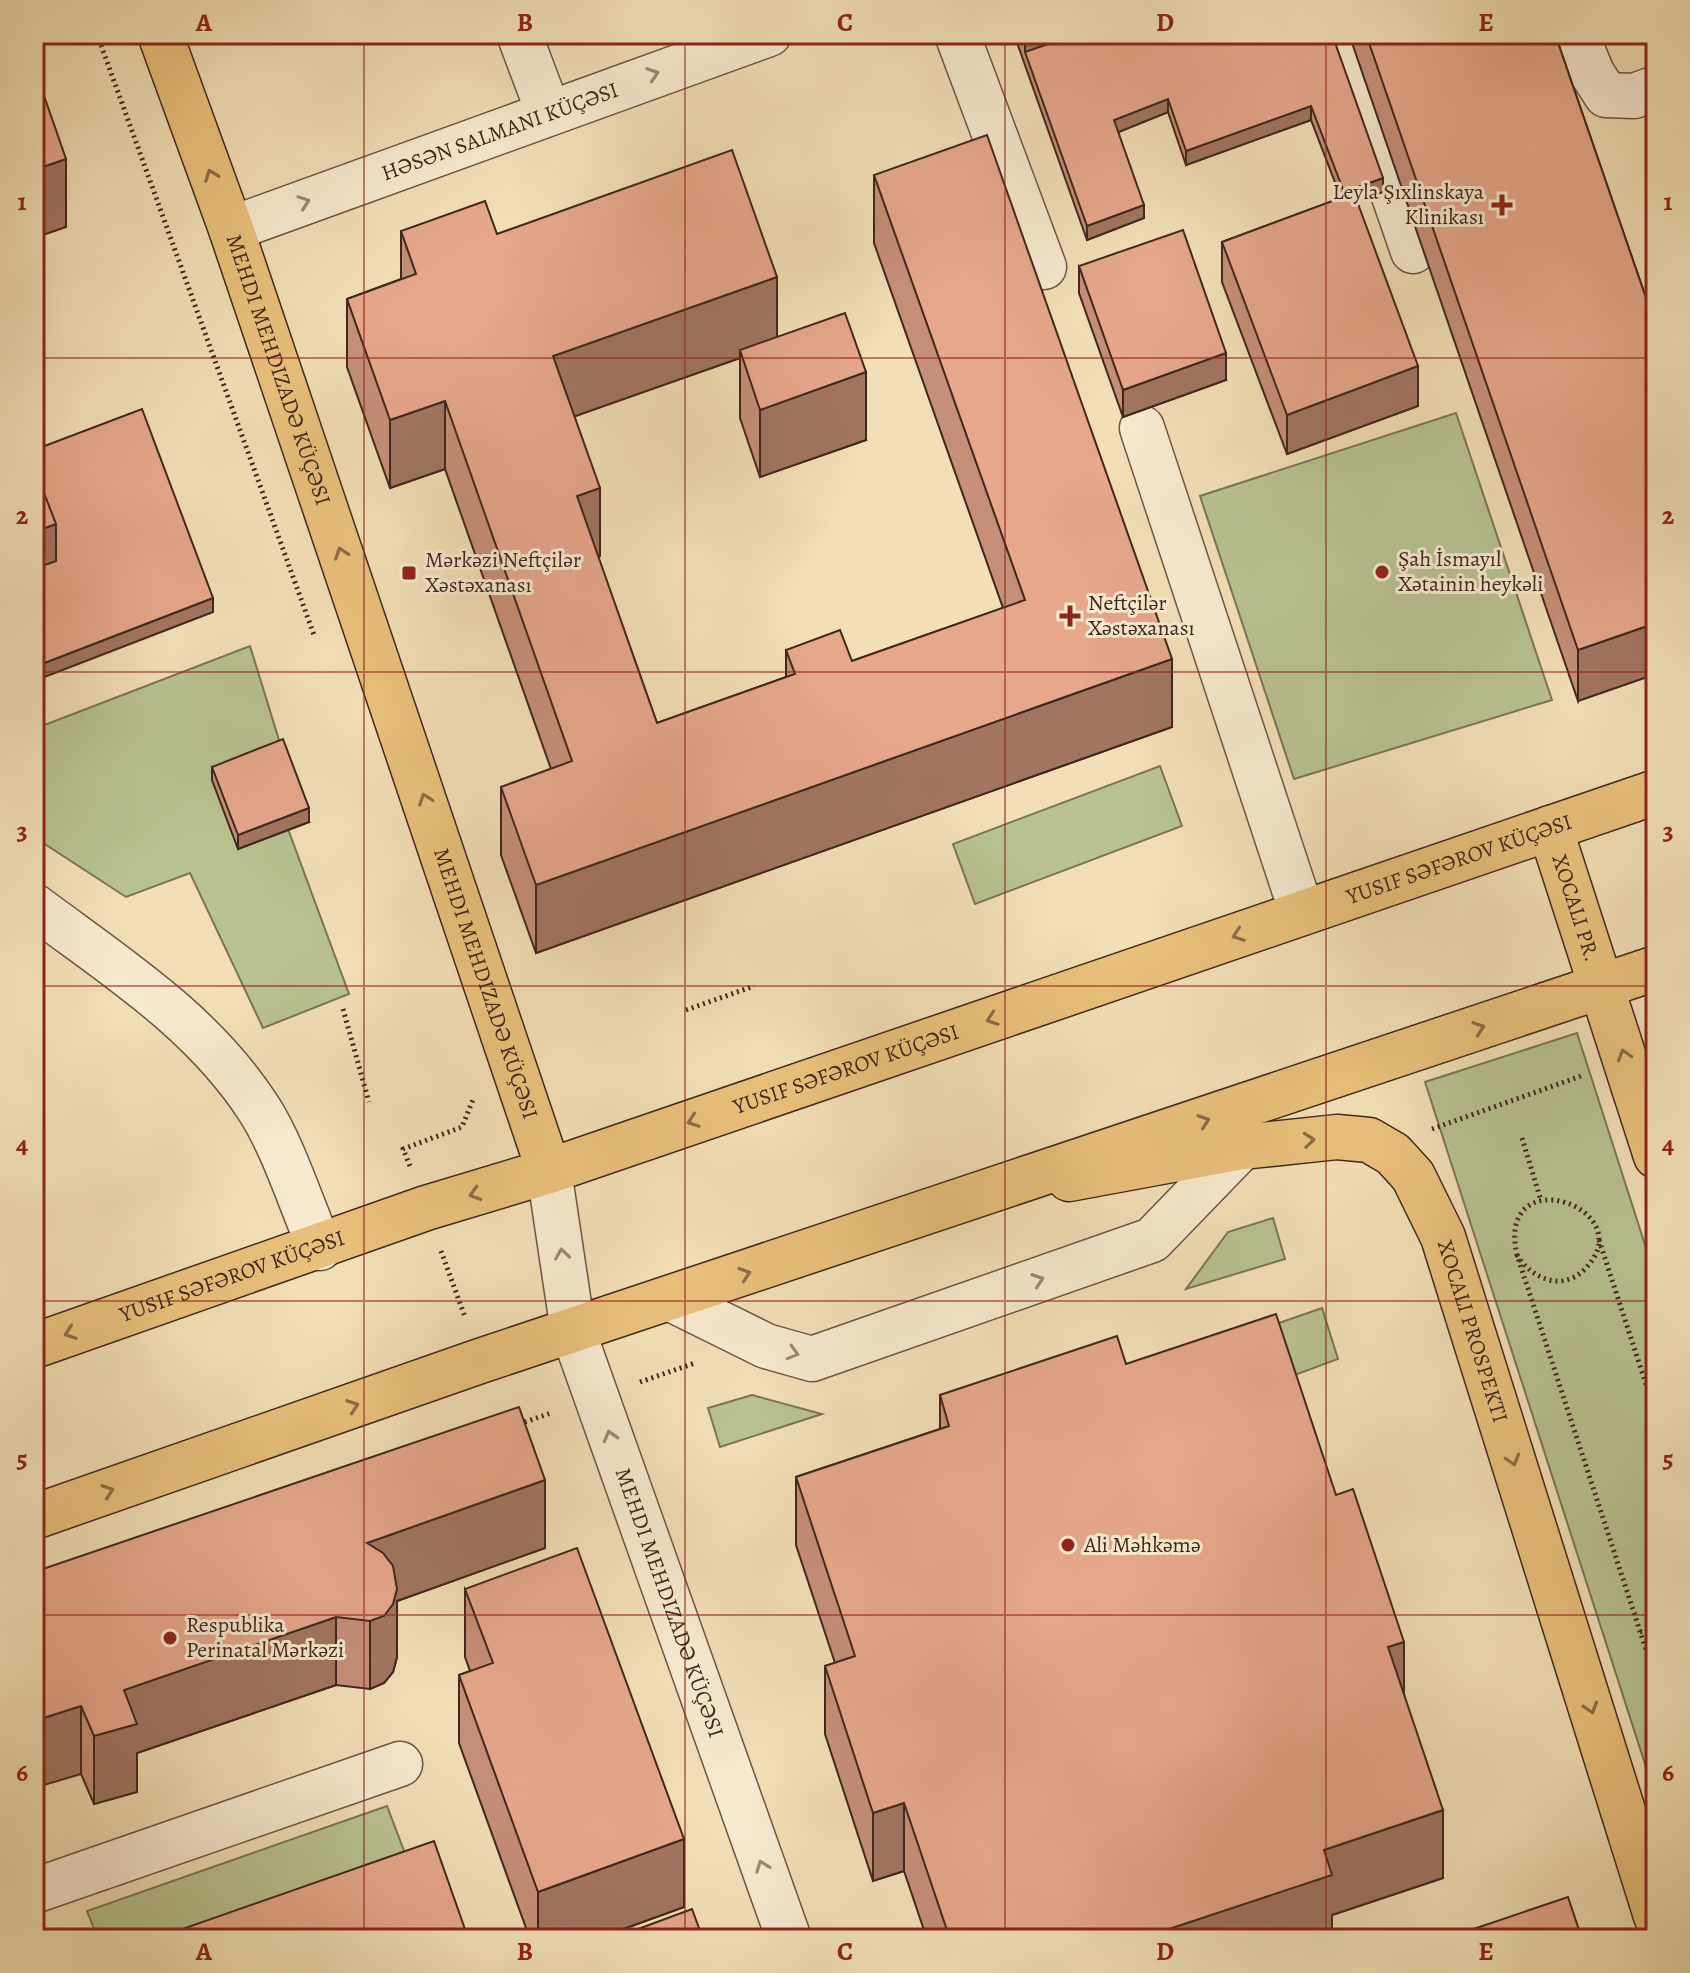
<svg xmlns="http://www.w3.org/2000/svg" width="1690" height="1973" font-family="Alegreya,serif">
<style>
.green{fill:#b8c290;stroke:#7c7456;stroke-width:2}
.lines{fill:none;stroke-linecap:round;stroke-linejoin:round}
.minor-casing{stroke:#6c5543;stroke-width:47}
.major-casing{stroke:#40271d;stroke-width:47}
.highway-casing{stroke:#40271d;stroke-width:47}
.path{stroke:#40271d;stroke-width:5;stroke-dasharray:2 4;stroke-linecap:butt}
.minor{stroke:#f7ead0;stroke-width:44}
.major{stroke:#e9c07b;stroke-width:44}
.highway{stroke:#e9c07b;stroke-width:44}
.wall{fill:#c69078;stroke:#40271d;stroke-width:2}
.shaded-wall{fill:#a17561;stroke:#40271d;stroke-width:2}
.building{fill:#e6a78b;stroke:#40271d;stroke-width:2}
.oneway{stroke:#9c8876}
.oneway2{stroke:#8c6c47}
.grid{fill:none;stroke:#8f2418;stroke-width:2;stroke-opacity:0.55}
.poi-dot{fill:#8f2418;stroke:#f7ead0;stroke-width:3}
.labels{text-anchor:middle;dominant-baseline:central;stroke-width:6;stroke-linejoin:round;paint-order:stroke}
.street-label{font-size:22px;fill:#40271d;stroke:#f7ead0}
.poi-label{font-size:22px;fill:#40271d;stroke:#f7ead0;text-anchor:start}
.neatline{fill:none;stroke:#8f2418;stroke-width:3}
.grid-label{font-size:26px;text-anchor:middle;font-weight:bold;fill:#8f2418}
</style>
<rect width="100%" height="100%" fill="#f2dfb6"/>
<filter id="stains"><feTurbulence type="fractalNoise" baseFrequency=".0025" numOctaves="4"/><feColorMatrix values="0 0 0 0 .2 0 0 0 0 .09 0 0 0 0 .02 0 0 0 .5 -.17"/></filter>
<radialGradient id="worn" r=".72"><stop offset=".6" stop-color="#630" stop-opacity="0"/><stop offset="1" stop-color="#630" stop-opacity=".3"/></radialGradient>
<path class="green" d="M1456,413L1552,700L1294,779L1200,496Z
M250,646L283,753L288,829L349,994L263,1028L190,873L126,897L34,837V729Z
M1160,766L1182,826L975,904L953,844Z
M1577,1033L1656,1279V1798L1425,1082Z
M1273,1218L1285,1259L1186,1289L1228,1232Z
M1322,1308L1338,1359L1276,1382H1110Z
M752,1395L822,1414L720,1447L708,1408Z
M387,1806L417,1885L259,1939H98L87,1911Z"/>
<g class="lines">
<g class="minor-casing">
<g id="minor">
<path d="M519,34L548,111"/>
<path d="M957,34L1044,267"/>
<path d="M1338,34L1413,251"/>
<path d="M1576,34L1592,73L1606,95L1634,96L1656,88"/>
<path id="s1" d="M231,229L769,34"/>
<path d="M1142,428L1302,913"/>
<path d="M34,906C116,967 203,1022 259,1109C283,1146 302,1206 320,1248"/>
<path id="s2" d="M549,1171L573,1331L789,1939"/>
<path d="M671,1299L766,1346L812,1359L1152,1240L1242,1147"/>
<path d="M34,1891L400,1764"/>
</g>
</g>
<g class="major-casing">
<g id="major">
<path id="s3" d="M160,34L231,229L549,1171"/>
<path id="s4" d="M1550,828L1656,1156"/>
<path id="s5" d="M1069,1179L1242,1147L1337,1137L1369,1140L1393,1154L1413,1176L1443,1237L1656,1916"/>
</g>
</g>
<g class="highway-casing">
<g id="highway">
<path id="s6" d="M34,1346L426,1208L549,1171L1656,792"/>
<path d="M34,1517L480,1361L1656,968"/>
</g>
</g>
<path class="path" d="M97,34L314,635
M343,1009L369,1102
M686,1010L754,986
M1432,1129L1581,1076
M1522,1138L1541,1201
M410,1166L403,1149L462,1127L474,1097
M1599,1240L1656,1415
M441,1251L465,1317
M1517,1255C1531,1278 1561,1292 1584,1270C1646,1209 1495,1156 1517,1255L1656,1680
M640,1382L695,1363
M519,1424L551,1413
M1640,1632L1654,1628"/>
<use href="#minor" class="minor"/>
<use href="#major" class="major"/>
<use href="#highway" class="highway"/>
</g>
<path class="wall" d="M1014,34H1332L1383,192L1357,201L1418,406L1287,454L1222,282V242L1341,198L1311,120L1186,165L1168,112L1118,132L1144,218L1087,240Z
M1349,34H1555L1656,327L1578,701Z
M874,175L1172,727L536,953L501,855V787L551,769L445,469L390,488L347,367V299L401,279V231L497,234L777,337L866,440L760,477L740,418V358L574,416L600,556L598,557L657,723L786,677V650L852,661L1003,608L874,243Z
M1079,266L1226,380L1123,417L1079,293Z
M212,767L309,822L238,849L212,780Z
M1126,1364L1336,1495L1404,1694L1443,1878L1332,1915V1939H927L904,1871L873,1881L825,1734V1666L835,1663L796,1545V1477L940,1429V1395Z
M545,1548L397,1601V1657L393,1672L384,1683L370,1689L336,1685L137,1753V1792L94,1804L81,1774L34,1572Z
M465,1589L684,1907L596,1939H530L459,1743V1675L470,1671L465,1657Z"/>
<path class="shaded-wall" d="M1038,34H1116L1025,52V39Z
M1168,99V112L1114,134V120Z
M1311,106V120L1186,165V151Z
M66,159V227L34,238V170Z
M1383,178V192L1344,206V192Z
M1144,205V218L1087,240V226Z
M777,277V344L740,350V358L553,424V356Z
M1226,353V380L1123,417V390Z
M1418,366V406L1287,454V415Z
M866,372V440L760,477V410Z
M445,401V469L390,488V420Z
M600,488V556L577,564V496Z
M56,524V574L34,583V532Z
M213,598V612L34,681V667Z
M1656,623V674L1578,701V650Z
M1172,659V727L536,953V885Z
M309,808V822L238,849V835Z
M545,1480V1548L397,1601V1657L393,1672L384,1683L370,1689V1621L367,1543Z
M336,1617V1685L137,1753V1792L94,1804V1736L124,1690Z
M1404,1642V1710L1388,1647Z
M81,1706V1774L34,1788V1721Z
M904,1803V1871L873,1881V1813Z
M1443,1810V1878L1332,1915V1939H1139L1324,1850Z
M684,1839V1907L596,1939H538V1892Z
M466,1932V1939H445Z"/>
<path class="building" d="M1023,34H1038L1025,39Z
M1077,34H1332L1383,178L1344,192L1311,106L1186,151L1168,99L1114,120L1144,205L1087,226L1025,52Z
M1366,34H1555L1656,327V623L1578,650Z
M34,67L66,159L34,170Z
M987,135L1172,659L536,885L501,787L572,761L445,401L390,420L347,299L416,274L401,231L485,201L497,234L732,150L777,277L553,356L600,488L577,496L657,723L795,674L786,650L840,630L852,661L1025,600L874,175Z
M1354,193L1418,366L1287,415L1222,242Z
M1183,230L1226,353L1123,390L1079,266Z
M845,313L866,372L760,410L740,350Z
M142,409L213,598L34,667V569L56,561V524L34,467V450Z
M34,467L56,524L34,532Z
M283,739L309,808L238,835L212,767Z
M1276,1314L1336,1495L1353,1489L1404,1642L1388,1647L1443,1810L1324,1850L1332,1875L1139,1939H1037L1036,1937L1031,1939H950L904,1803L873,1813L825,1666L855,1656L796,1477L949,1426L940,1395L1117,1336L1126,1364Z
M519,1407L545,1480L367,1543L383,1553L393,1566L397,1589L393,1604L384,1616L370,1621L336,1617L124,1690L137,1724L94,1736L81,1706L34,1721V1572Z
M577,1548L684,1839L538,1892L459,1675L493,1663L465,1589Z
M434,1841L466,1932L445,1939H154Z
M1568,1897L1582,1939H1444Z
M692,1909L703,1939H611Z"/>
<defs><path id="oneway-chevron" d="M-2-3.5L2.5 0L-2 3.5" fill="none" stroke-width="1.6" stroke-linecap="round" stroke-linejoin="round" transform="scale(2)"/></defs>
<g class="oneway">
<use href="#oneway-chevron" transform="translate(653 74) rotate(-19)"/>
<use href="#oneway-chevron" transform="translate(304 202) rotate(-20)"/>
<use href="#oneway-chevron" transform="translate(562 1254) rotate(-98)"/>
<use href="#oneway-chevron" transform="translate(1038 1280) rotate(-19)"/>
<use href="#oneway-chevron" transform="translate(793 1353) rotate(16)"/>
<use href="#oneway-chevron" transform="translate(610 1436) rotate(-106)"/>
<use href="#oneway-chevron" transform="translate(762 1866) rotate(-110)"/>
</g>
<g class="oneway2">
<use href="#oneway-chevron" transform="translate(211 175) rotate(-110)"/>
<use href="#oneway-chevron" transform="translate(341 553) rotate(-109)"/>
<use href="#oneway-chevron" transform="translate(425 799) rotate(-109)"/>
<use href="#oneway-chevron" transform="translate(1238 935) rotate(161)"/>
<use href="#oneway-chevron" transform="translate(992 1019) rotate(161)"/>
<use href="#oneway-chevron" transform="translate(1479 1028) rotate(-19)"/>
<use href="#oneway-chevron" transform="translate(1624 1055) rotate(-107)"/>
<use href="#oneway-chevron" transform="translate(693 1121) rotate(161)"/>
<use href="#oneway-chevron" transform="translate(1204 1121) rotate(-19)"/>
<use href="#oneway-chevron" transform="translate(1309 1140) rotate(-6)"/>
<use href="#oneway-chevron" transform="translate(475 1194) rotate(163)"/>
<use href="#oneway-chevron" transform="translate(745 1274) rotate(-18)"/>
<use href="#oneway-chevron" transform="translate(70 1333) rotate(161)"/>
<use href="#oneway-chevron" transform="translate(353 1406) rotate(-19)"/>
<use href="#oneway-chevron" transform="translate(1513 1460) rotate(73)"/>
<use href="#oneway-chevron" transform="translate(108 1491) rotate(-19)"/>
<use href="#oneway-chevron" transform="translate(1591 1708) rotate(73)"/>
</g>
<path class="grid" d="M364,34V1939M685,34V1939M1005,34V1939M1326,34V1939M34,358H1656M34,672H1656M34,986H1656M34,1301H1656M34,1615H1656"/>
<g class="poi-dot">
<path d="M1498 193h8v8h8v8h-8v8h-8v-8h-8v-8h8z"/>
<circle cx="1382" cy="572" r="8"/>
<rect x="401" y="565" width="16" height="16" rx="4"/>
<path d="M1066 604h8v8h8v8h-8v8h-8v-8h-8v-8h8z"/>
<circle cx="1068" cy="1545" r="8"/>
<circle cx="170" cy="1638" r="8"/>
</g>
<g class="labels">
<g class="street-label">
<text stroke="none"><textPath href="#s1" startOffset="286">HƏSƏN SALMANI KÜÇƏSI</textPath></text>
<text stroke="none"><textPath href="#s3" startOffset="356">MEHDI MEHDIZADƏ KÜÇƏSI</textPath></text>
<text stroke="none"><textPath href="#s6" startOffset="1506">YUSIF SƏFƏROV KÜÇƏSI</textPath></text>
<text stroke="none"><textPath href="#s4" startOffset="84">XOCALI PR.</textPath></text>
<text stroke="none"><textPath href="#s3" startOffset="1004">MEHDI MEHDIZADƏ KÜÇƏSI</textPath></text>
<text stroke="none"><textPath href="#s6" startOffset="858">YUSIF SƏFƏROV KÜÇƏSI</textPath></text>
<text stroke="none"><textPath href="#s6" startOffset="210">YUSIF SƏFƏROV KÜÇƏSI</textPath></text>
<text stroke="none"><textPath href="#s5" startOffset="528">XOCALI PROSPEKTI</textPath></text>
<text stroke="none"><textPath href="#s2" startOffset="450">MEHDI MEHDIZADƏ KÜÇƏSI</textPath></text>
</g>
<g class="poi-label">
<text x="1484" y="192" text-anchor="end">Leyla Şıxlinskaya<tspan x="1484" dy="25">Klinikası</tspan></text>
<text x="1398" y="559">Şah İsmayıl<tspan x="1398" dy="25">Xətainin heykəli</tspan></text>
<text x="425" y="560">Mərkəzi Neftçilər<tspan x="425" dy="25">Xəstəxanası</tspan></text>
<text x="1088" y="603">Neftçilər<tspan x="1088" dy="25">Xəstəxanası</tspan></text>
<text x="1084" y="1545">Ali Məhkəmə</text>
<text x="186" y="1625">Respublika<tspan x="186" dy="25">Perinatal Mərkəzi</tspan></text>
</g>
</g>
<rect width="1690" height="1973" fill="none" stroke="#f2dfb6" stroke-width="88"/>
<rect x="44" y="44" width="1602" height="1885" class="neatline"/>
<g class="grid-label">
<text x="204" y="31">A</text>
<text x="525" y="31">B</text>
<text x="845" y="31">C</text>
<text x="1165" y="31">D</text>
<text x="1486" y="31">E</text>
<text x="22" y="210">1</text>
<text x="1668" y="210">1</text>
<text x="22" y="524">2</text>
<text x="1668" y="524">2</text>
<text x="22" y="839">3</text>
<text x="1668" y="839">3</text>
<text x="22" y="1153">4</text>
<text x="1668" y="1153">4</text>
<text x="22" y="1467">5</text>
<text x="1668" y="1467">5</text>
<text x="22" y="1781">6</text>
<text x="1668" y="1781">6</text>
<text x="204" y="1960">A</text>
<text x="525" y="1960">B</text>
<text x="845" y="1960">C</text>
<text x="1165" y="1960">D</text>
<text x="1486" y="1960">E</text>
</g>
<rect width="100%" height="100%" filter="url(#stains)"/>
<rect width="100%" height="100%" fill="url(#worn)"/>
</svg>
